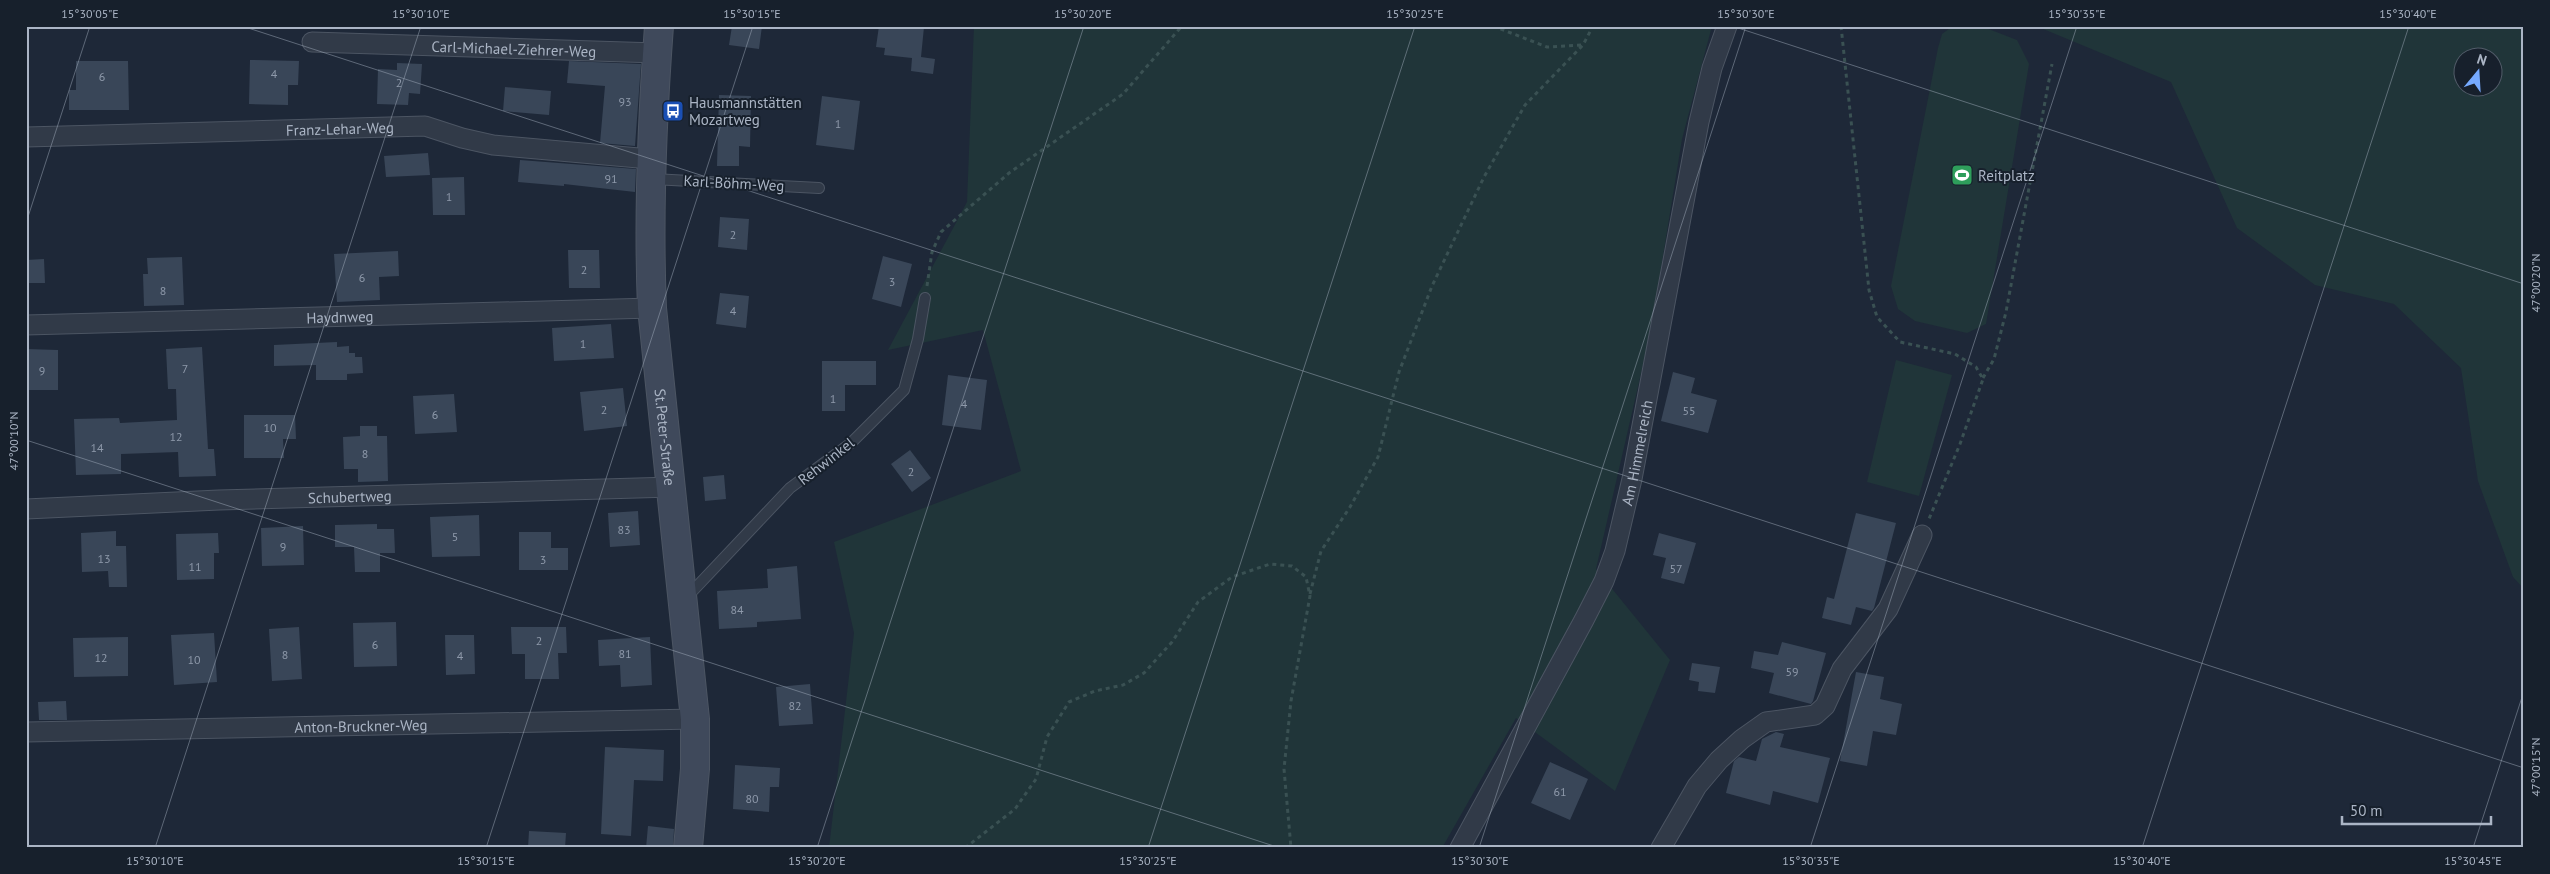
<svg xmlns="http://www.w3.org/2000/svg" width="2550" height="874" font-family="'PT Sans',sans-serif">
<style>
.green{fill:#203539;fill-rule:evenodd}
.building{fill:#394658}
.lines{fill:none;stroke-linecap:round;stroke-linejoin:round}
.lane-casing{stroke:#4c5563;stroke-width:12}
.street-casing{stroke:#4c5563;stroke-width:21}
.secondary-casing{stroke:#4c5563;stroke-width:30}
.path{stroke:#3a5153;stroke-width:3;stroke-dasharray:4 4;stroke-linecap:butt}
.lane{stroke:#313a48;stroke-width:10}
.street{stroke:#313a48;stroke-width:19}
.secondary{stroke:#3f495b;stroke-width:28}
.ticks{fill:none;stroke:#abb5c5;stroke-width:1;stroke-opacity:0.45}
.labels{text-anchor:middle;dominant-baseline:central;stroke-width:4;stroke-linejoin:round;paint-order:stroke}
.number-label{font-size:12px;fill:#8e99aa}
.street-label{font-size:15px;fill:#abb5c5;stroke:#17202c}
.poi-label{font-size:15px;fill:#abb5c5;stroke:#17202c;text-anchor:start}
.neatline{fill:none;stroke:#abb5c5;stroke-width:2}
.ticks-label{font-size:12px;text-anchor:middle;fill:#abb5c5}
</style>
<rect width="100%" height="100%" fill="#1e2838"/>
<path class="green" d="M974,26H1712L1682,139L1651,330L1596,569L1670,660L1615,791L1516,718L1442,848H829L854,633L834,542L1021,471L983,330L888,350L967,202Z
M1953,26L1986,28L2017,40L2029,64L1986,324L1967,333L1915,321L1898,309L1891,286L1938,48L1942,34Z
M2036,26H2524V589L2513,577L2478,481L2461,368L2394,304L2315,285L2237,228L2171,82ZM2462,58H2492V88H2462Z
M1896,360L1952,375L1919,496L1867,482Z"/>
<path class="building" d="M732,26H762L759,49L729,45Z
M879,26L924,27L921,57L935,59L933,74L911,71L912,58L884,55L885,48L876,47Z
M250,60L299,61L298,85H288V105L249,104Z
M76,61H128L129,110H69V90H76Z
M569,61L641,64L635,146L600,143L605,86L567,83Z
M397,63L422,64L420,94L409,93L408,105L377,104L378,69L397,70Z
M505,87L551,91L549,115L503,111Z
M719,95L751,96L750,147L739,146V166H717Z
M822,96L860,101L854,150L816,145Z
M428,153L430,175L386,177L384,156Z
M520,160L636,169L635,192L564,184V186L518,182Z
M464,177L465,215H433L432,178Z
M720,217L749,219L747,250L718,247Z
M568,250H599L600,288H569Z
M398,251L399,276L379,277L380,300L337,302L334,254Z
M883,256L912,264L901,307L872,299Z
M182,257L184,305L144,306L143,274H148L147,258Z
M44,259L45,283H26V260Z
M720,293L749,296L746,328L716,324Z
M611,324L614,358L554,361L552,328Z
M337,342V347L349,346V353H355V357H362L363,373L347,374V380H316V365L274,366V345Z
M202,347L208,449H214L216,476L179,477L178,452L121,454V474L76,475L74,419L119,418L120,423L177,420L176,389H168L166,349Z
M26,349L58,350V390H26Z
M822,361H876V385H845V411H822Z
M1673,372L1695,378L1691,393L1717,400L1708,433L1661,421Z
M948,375L987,380L981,430L942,425Z
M623,388L627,426L584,431L580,392Z
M454,394L457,432L415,434L413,396Z
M244,415H295L296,439H283L284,458H244Z
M360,426H377V436H387L388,481L358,482V469H344L343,437L360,436Z
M910,450L931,478L912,492L891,464Z
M724,475L726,499L705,501L703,477Z
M638,511L640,545L610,547L608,513Z
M1856,513L1896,523L1874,608L1872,611L1856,607L1851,625L1822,618L1827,597L1834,599Z
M479,515L480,556L432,557L430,517Z
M377,524V529H394L395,553H380V572H355L354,547H335V525Z
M303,526L304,565L262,566L261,528Z
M116,531V546H126L127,587H109L108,571L82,572L81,533Z
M519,532H551V548H568V570H519Z
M218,533L219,553H214V579L177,580L176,534Z
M1659,533L1696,543L1684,584L1661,578L1666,558L1653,555Z
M797,566L801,619L757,622V627L719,629L717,591L768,588L767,569Z
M396,622L397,666L354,667L353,623Z
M299,627L302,679L272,681L269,629Z
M511,627H566L567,653H558L559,679H525V654H512Z
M214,633L217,682L174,685L171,635Z
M445,635H474L475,674L446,675Z
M128,637V676L74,677L73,638Z
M650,637L652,685L621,687L620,665L599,666L598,640Z
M1782,642L1826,653L1813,701L1811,704L1769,693L1774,673L1751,668L1754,651L1778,655Z
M1692,663L1720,667L1715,693L1698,691L1699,682L1689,680Z
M1856,672L1884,677L1880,699L1902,704L1896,735L1873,731L1867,766L1840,761Z
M810,684L813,724L779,726L776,687Z
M66,701L67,720H39L38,702Z
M1776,732L1784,734L1780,747L1830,758L1818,803L1773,791L1770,805L1726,793L1734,761L1739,757L1756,761L1762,739Z
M605,747L664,750L663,781L634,780L631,836L601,834Z
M1550,762L1588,779L1570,820L1531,803Z
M735,765L780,768L779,787H770L769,812L733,809Z
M648,826L674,829L673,848H646Z
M529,831L566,833L565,848H528Z"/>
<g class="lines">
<g class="lane-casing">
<path id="lane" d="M653,179L819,188
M686,598L790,488L851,443L904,390L918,339L925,298"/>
</g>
<g class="street-casing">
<g id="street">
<path id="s1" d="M312,42L657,53"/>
<path id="s2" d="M26,137L425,126L462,138L493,145L650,159"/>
<path id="s3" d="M26,325L652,308"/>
<path id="s4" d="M26,509L219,500L672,487"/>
<path id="s5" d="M26,732L695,719"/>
<path id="s6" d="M1460,848L1584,620L1604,581L1615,551L1632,479L1699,122L1712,68L1727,26"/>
<path d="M1661,848L1697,786L1719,760L1742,739L1766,722L1815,715L1825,706L1842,669L1888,609L1922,535"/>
</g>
</g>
<g class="secondary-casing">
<g id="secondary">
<path id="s7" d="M659,26C652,121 648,214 652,308L695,719V769L688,848"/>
</g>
</g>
<path class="path" d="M1493,26L1547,47L1583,45
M1841,26L1869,290L1877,317L1900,342L1955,354L1976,367L1983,379L1960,444L1929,519
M927,286L932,252L941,232L1009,173L1123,94L1182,26
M1983,378L1994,359L2006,312L2052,64
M1310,594L1321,551L1350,507L1378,457L1399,372L1432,286L1484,177L1525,105L1583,45L1593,26
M965,848L1015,809L1036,779L1047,737L1069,702L1095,691L1123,685L1144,673L1172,642L1198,602L1232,577L1270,564L1292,566L1306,577L1310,596L1291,701L1284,769L1291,848"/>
<use href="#lane" class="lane"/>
<use href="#street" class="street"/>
<use href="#secondary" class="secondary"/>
</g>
<path class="ticks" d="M242,26L2524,768M1732,26L2524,284M26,223L90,26M26,440L1280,848M155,848L421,26M486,848L753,26M817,848L1084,26M1148,848L1415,26M1479,848L1746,26M1810,848L2077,26M2142,848L2409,26M2473,848L2524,691"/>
<defs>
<g id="bus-square" transform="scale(1.125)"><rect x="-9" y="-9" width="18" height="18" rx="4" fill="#1a4fb4" stroke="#17202c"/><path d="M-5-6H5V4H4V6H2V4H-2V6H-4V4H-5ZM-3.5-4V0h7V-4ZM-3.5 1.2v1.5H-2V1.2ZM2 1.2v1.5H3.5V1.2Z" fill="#fff"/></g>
<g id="stadium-square" transform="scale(1.125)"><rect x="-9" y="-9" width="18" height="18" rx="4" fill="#2e9e5b" stroke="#17202c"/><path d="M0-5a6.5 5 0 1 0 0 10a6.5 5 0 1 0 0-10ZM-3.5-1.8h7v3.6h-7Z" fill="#fff"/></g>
</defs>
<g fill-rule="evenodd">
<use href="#bus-square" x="673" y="111"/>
<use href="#stadium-square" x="1962" y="175"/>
</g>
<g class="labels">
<g class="number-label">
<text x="274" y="73">4</text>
<text x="102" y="76">6</text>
<text x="399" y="82">2</text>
<text x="625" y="101">93</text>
<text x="838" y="123">1</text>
<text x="611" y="178">91</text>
<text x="449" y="196">1</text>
<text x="733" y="234">2</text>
<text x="584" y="269">2</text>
<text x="362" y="277">6</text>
<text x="892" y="281">3</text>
<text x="163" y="290">8</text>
<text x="733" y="310">4</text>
<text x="583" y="343">1</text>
<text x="185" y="368">7</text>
<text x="42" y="370">9</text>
<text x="833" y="398">1</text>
<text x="964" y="403">4</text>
<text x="604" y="409">2</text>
<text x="1689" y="410">55</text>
<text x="435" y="414">6</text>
<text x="270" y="427">10</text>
<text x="176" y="436">12</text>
<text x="97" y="447">14</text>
<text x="365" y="453">8</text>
<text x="911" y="471">2</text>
<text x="624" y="529">83</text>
<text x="455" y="536">5</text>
<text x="283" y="546">9</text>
<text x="104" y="558">13</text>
<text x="543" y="559">3</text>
<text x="195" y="566">11</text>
<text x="1676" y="568">57</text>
<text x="737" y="609">84</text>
<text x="539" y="640">2</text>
<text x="375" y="644">6</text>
<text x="625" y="653">81</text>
<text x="285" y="654">8</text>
<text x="460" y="655">4</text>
<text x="101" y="657">12</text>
<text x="194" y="659">10</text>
<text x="1792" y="671">59</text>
<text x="795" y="705">82</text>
<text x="1560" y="791">61</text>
<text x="752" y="798">80</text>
</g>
<g class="street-label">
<text stroke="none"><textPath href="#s1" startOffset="202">Carl-Michael-Ziehrer-Weg</textPath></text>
<text stroke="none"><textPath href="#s2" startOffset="314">Franz-Lehar-Weg</textPath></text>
<text transform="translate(734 183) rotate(3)">Karl-Böhm-Weg</text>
<text stroke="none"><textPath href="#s3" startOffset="314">Haydnweg</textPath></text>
<text stroke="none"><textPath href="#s7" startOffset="412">St.Peter-Straße</textPath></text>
<text stroke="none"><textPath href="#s6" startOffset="436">Am Himmelreich</textPath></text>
<text transform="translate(826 461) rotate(-38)">Rehwinkel</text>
<text stroke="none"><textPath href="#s4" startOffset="324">Schubertweg</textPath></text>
<text stroke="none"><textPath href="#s5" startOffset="335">Anton-Bruckner-Weg</textPath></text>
</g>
<g class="poi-label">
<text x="689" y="102">Hausmannstätten<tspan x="689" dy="17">Mozartweg</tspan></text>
<text x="1978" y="175">Reitplatz</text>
</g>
</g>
<rect width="2550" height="874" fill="none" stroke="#17202c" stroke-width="55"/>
<g transform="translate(2478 72) rotate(18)"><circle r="24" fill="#17202c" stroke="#525c69"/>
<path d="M0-4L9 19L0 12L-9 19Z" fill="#76aaff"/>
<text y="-8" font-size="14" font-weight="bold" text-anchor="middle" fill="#abb5c5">N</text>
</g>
<path d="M2342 816v8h149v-8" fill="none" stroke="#abb5c5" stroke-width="2.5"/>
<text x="2350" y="816" font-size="15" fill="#abb5c5" stroke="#17202c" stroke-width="4" paint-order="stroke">50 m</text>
<rect x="28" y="28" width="2494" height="818" class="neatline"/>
<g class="ticks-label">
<text x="90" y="18">15°30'05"E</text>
<text x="421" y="18">15°30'10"E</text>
<text x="752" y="18">15°30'15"E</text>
<text x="1083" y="18">15°30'20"E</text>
<text x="1415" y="18">15°30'25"E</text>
<text x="1746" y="18">15°30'30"E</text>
<text x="2077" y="18">15°30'35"E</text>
<text x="2408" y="18">15°30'40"E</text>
<text transform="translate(2536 283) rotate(-90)" y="4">47°00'20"N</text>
<text transform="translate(14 441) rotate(-90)" y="4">47°00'10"N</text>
<text transform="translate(2536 767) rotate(-90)" y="4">47°00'15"N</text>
<text x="155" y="865">15°30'10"E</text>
<text x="486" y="865">15°30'15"E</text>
<text x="817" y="865">15°30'20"E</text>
<text x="1148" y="865">15°30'25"E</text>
<text x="1480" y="865">15°30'30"E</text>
<text x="1811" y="865">15°30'35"E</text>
<text x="2142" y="865">15°30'40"E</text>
<text x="2473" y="865">15°30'45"E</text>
</g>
</svg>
